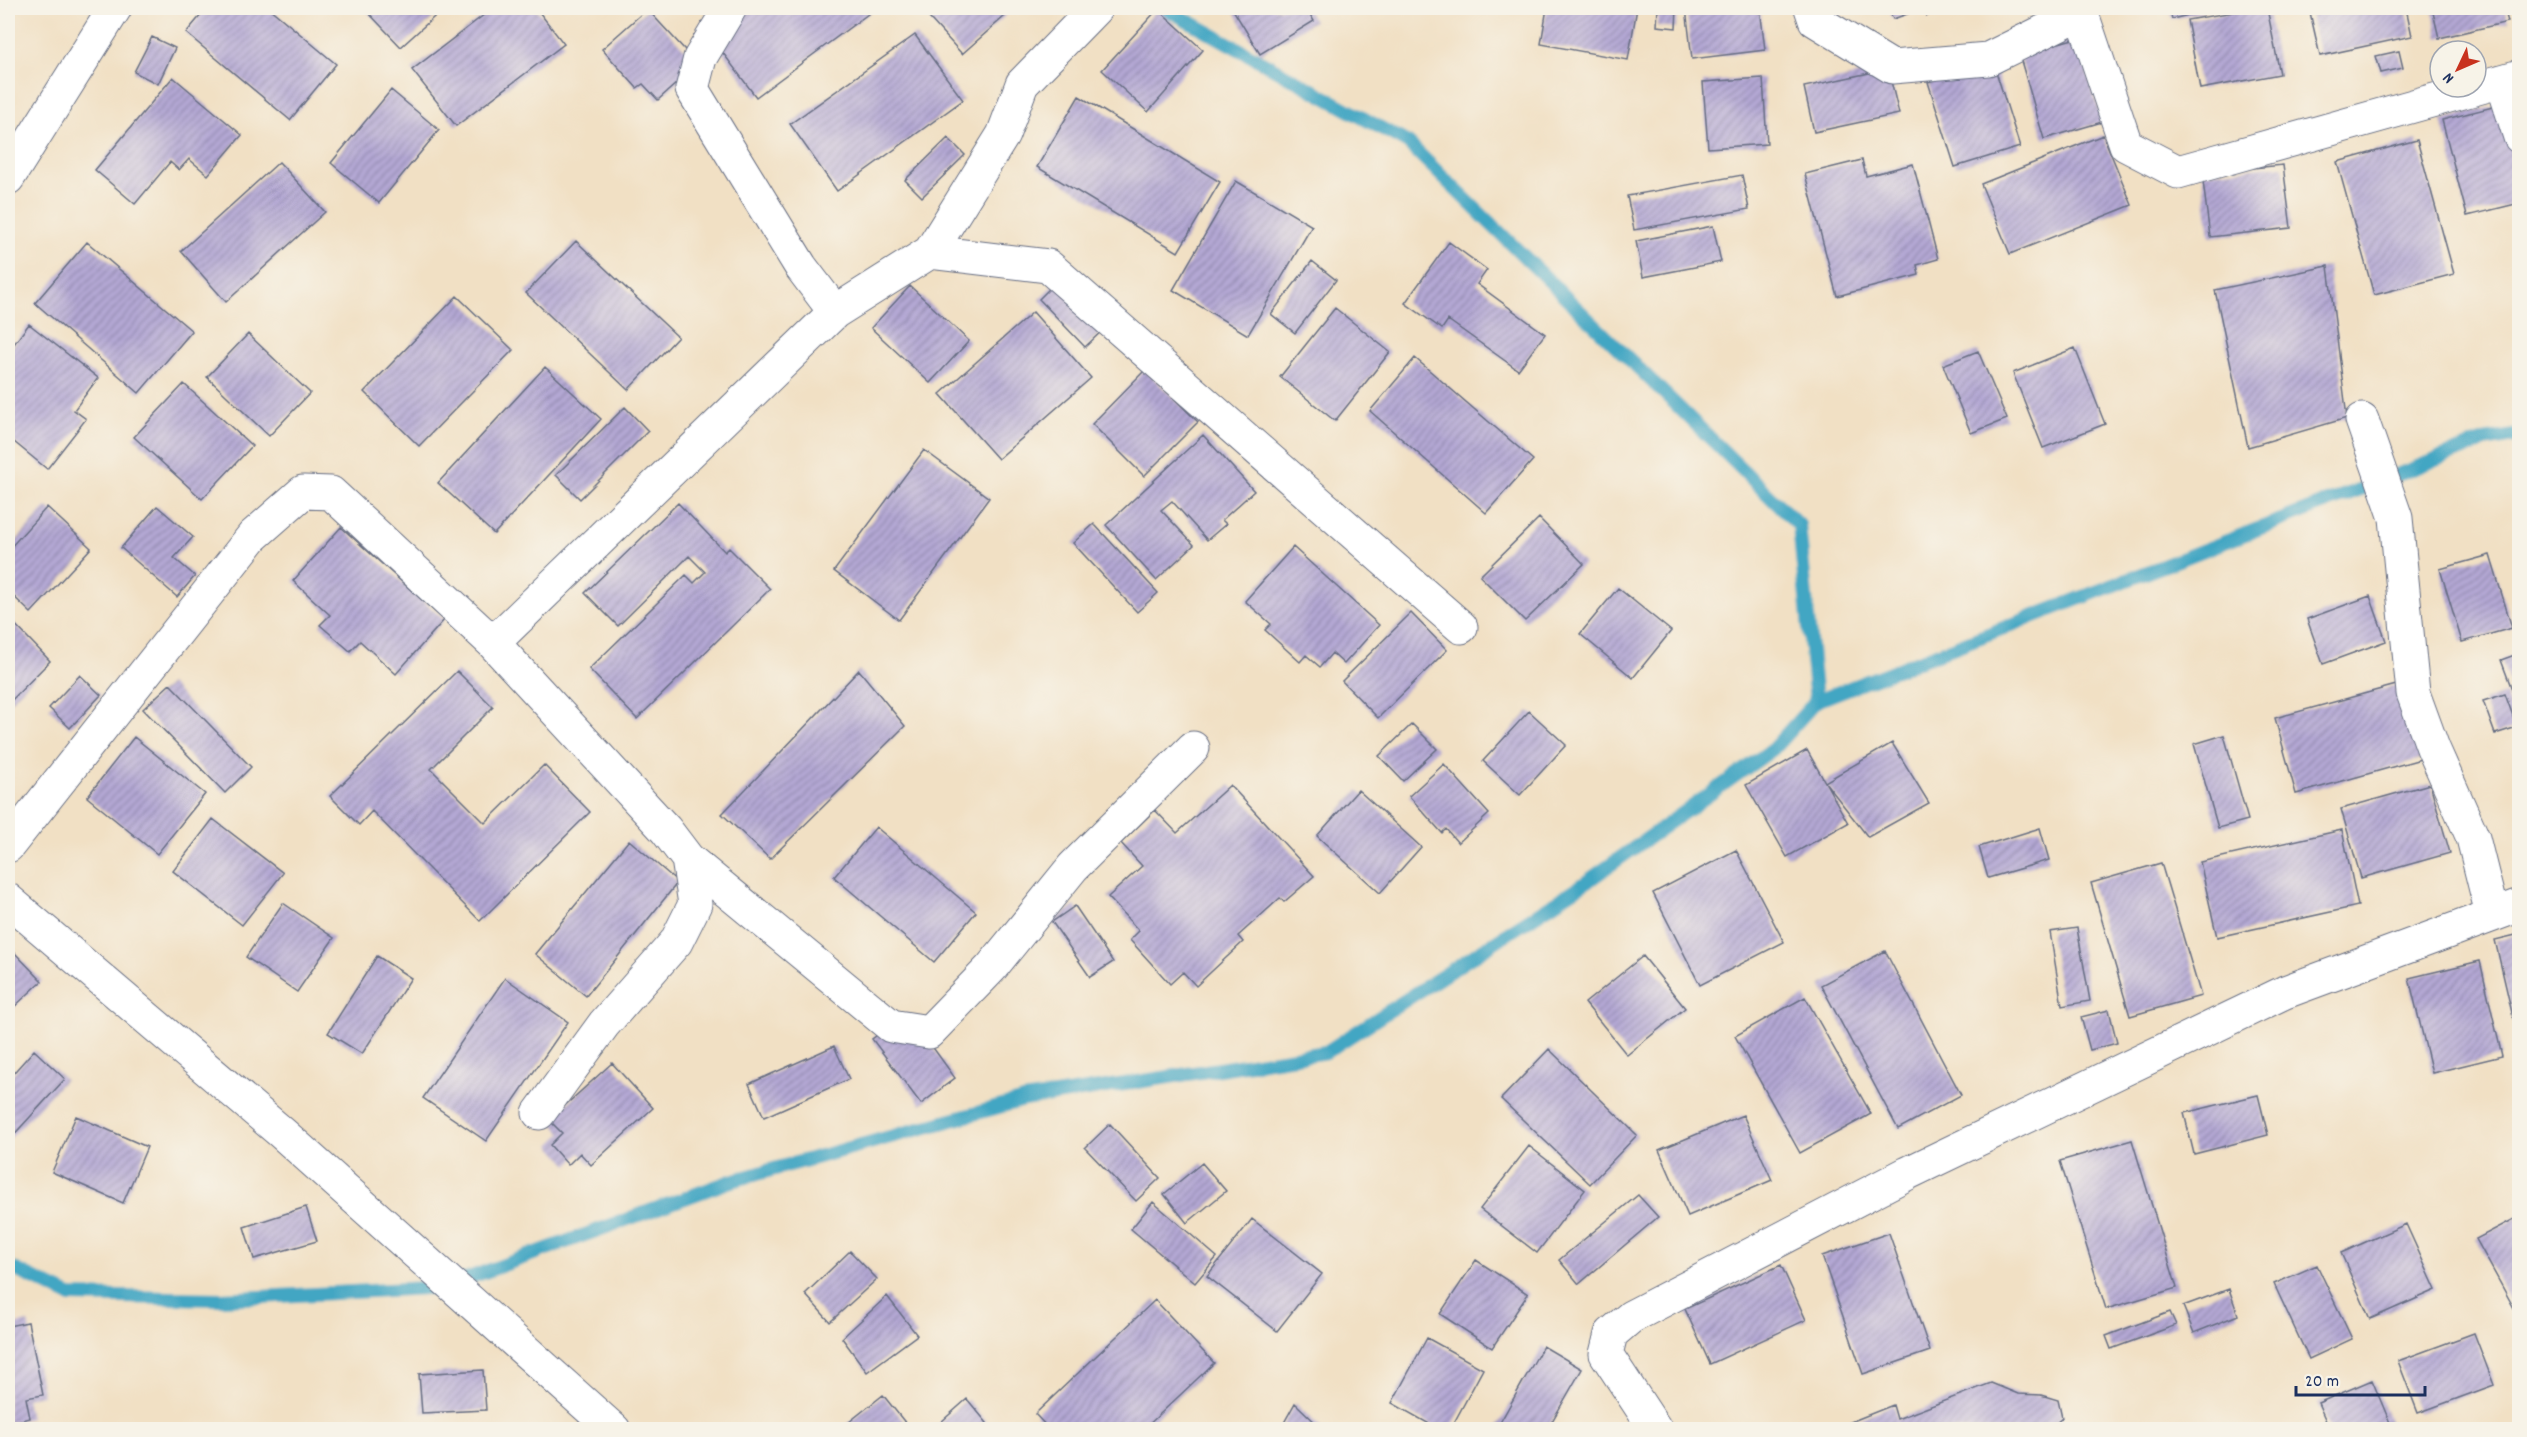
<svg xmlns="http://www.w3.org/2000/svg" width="2527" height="1437" font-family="Dekko,sans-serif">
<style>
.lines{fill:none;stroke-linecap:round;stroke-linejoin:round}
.stream{stroke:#43a6c3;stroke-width:14}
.building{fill:url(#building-hatch)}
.street-casing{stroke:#666d82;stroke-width:35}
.secondary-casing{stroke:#666d82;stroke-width:35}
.street{stroke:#fff;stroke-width:33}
.secondary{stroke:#fff;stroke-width:33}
</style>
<defs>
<pattern id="building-hatch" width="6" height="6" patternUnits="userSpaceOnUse" patternTransform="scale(1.5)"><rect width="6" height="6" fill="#b4a8d4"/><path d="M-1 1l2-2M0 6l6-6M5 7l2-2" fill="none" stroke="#9289af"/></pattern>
</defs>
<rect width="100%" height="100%" fill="#f7f3e8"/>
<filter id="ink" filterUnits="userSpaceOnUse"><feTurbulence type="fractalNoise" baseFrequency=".0167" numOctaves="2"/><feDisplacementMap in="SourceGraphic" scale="12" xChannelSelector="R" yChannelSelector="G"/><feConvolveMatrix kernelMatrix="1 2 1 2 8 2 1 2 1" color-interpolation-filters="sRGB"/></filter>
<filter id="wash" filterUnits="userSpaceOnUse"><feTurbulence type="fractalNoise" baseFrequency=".008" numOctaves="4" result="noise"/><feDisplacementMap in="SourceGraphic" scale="24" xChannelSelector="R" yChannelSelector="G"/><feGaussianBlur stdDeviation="1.35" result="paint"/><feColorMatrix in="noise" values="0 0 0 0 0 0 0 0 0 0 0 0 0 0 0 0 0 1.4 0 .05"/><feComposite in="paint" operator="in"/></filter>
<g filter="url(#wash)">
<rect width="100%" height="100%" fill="#f1e0c4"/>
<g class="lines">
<path class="stream" d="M1165,8L1408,143L1799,525L1816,701L2484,441L2520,435
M8,1266L70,1296L222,1299L444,1287L731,1181L1024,1100L1326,1052L1585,883L1773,749L1816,701"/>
</g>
<g id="blocks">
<path class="building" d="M207,8H269L336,64L290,120L186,33Z
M364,8H444L401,47Z
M493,8H536L564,44L456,126L412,70Z
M750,8H876L756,97L711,37Z
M920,8H1014L962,54Z
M1232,8H1306L1314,21L1260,54Z
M1470,8H1496V9L1471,12Z
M1547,8H1637L1628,60L1541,44Z
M1658,8H1677L1676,28L1657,26Z
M1686,8H1760L1765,50L1692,59Z
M1888,8H1949L1927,16L1924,8L1893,19Z
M2169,8H2217L2172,19Z
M2256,8H2267L2280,74L2200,89L2187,20Z
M2309,8H2406L2412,36L2320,56Z
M2432,8H2504L2508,22L2439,38Z
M647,9L698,64L658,100L643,84L637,88L602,49Z
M1158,9L1203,50L1148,112L1102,70Z
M915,35L963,100L837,191L790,124Z
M152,37L175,48L158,84L134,72Z
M2077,38L2102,122L2044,139L2019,54Z
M2399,51L2403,68L2381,73L2376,56Z
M1993,62L2020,147L1955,167L1928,82Z
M1888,69L1899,114L1814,132L1804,87Z
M173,77L242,135L208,175L189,159L179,170L170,162L135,204L95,170Z
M1763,78L1767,144L1708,148L1703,82Z
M391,90L439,130L379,203L331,163Z
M1079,96L1220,182L1178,252L1037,167Z
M2520,100V203L2467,216L2442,120Z
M2103,135L2132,205L2010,254L1981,184Z
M948,138L965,155L922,197L905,180Z
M2417,140L2454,274L2374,295L2337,162Z
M1862,160L1866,176L1913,164L1938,259L1917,265L1919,275L1837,296L1805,174Z
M279,162L325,212L226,302L181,251Z
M2283,165L2291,228L2210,237L2202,173Z
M1742,175L1749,209L1634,230L1627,196Z
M1236,181L1312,226L1248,335L1173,290Z
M1713,226L1721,262L1643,277L1636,241Z
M576,241L678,337L628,390L526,293Z
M87,242L192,331L139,393L35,303Z
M1449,242L1487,270L1477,284L1545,334L1518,370L1448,320L1442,329L1405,303Z
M1312,261L1336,280L1295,333L1271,314Z
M2328,266L2347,418L2248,447L2215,290Z
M1059,279L1106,327L1085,347L1039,299Z
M910,286L969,341L930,383L871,328Z
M457,296L513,350L419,446L364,392Z
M1335,308L1390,352L1335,421L1280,377Z
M1033,312L1091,378L998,459L940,394Z
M29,324L98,378L74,410L86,419L47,469L8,437V352Z
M248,334L310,393L269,436L207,377Z
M2075,348L2105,424L2043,448L2013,373Z
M1978,351L2007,419L1971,433L1943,365Z
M1415,358L1533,460L1486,513L1370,411Z
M545,367L601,419L494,534L438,483Z
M1145,370L1198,422L1144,476L1092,424Z
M184,384L252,446L202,499L134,437Z
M625,407L648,431L580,499L556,475Z
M1203,435L1254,491L1222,520L1226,524L1207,540L1172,501L1161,510L1194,545L1156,580L1106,525Z
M924,450L989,498L899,620L834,571Z
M678,503L725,552L729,548L770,589L637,719L589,669L686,575L694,583L705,572L689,556L618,626L585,593Z
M157,506L193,537L174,558L195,576L177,597L121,548Z
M47,507L91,548L31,613L8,591V550Z
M1539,518L1584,564L1525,621L1480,576Z
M1094,524L1158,593L1137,612L1073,543Z
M341,527L444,620L396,674L360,641L350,651L320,625L330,615L293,581Z
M1293,547L1379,625L1344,664L1332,653L1320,667L1306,655L1300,662L1265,630L1271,624L1245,601Z
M2490,555L2512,628L2462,642L2440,569Z
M1618,588L1671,631L1633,678L1580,634Z
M2370,596L2386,641L2323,664L2307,619Z
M1411,613L1447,650L1378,718L1342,681Z
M8,617L50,661L8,704Z
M2520,653V708H2519L2501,660Z
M859,670L905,726L770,859L722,814Z
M457,671L493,707L431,769L485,823L544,765L590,812L480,921L372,811L359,825L330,796Z
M80,675L101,695L70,728L49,708Z
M170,684L251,767L225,793L143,709Z
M2400,684L2421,759L2296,794L2275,718Z
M2505,694L2517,727L2495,734L2483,701Z
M1529,711L1566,745L1520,795L1483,761Z
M1412,724L1437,749L1403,781L1379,756Z
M2224,735L2248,820L2218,828L2194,744Z
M134,737L205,794L157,854L87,797Z
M1892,743L1929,803L1868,837L1825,782L1848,823L1787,857L1746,785L1807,750L1825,782Z
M1444,764L1489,814L1458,843L1446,829L1442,833L1409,796Z
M2430,784L2450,853L2361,878L2341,809Z
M1230,785L1314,876L1284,902L1280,898L1238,936L1243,942L1196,986L1183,972L1170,984L1130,940L1139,931L1108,897L1142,866L1121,843L1155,810L1177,833Z
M1358,790L1421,847L1380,893L1317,836Z
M213,819L283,873L242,925L173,871Z
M876,827L976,912L934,962L834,877Z
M2040,828L2049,860L1988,878L1979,847Z
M2342,830L2358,906L2217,937L2200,862Z
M629,840L678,882L586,996L535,954Z
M1736,850L1784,942L1700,985L1653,893Z
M2161,863L2201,996L2130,1016L2091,883Z
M283,903L334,938L297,992L246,957Z
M1075,906L1113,962L1090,977L1052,922Z
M2077,928L2090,1001L2062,1006L2050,932Z
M2520,934V1043H2519L2495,940Z
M12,950L42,981L13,1008L8,1002V955Z
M1885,951L1961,1095L1898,1129L1821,985Z
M377,956L411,978L362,1054L328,1033Z
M1643,956L1685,1008L1627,1055L1585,1003Z
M2480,961L2502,1056L2432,1073L2409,978Z
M505,978L568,1022L486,1141L423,1098Z
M1805,997L1871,1114L1800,1153L1735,1036Z
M2109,1010L2117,1043L2090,1050L2081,1017Z
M908,1013L955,1078L921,1104L872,1039Z
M834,1046L849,1079L764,1117L749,1084Z
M1549,1049L1637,1135L1590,1184L1501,1099Z
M34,1050L65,1079L8,1141V1079Z
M612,1063L653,1108L591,1165L580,1153L568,1165L550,1145L562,1133L549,1120Z
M2258,1095L2268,1135L2194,1154L2184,1113Z
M1743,1115L1772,1180L1688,1216L1659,1150Z
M76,1116L147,1147L123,1203L52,1172Z
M1110,1124L1160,1178L1136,1201L1085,1148Z
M2132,1140L2177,1288L2106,1309L2060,1161Z
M1529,1146L1585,1190L1537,1253L1480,1209Z
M1202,1163L1226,1191L1187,1223L1164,1194Z
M1638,1195L1658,1217L1579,1284L1559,1260Z
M1153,1202L1217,1257L1195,1283L1131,1229Z
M306,1207L317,1241L254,1259L244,1227Z
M2520,1216V1319L2476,1239Z
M1252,1219L1322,1274L1277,1331L1207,1276Z
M2406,1224L2436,1290L2370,1319L2341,1253Z
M1889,1233L1930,1351L1863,1374L1822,1256Z
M850,1251L877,1279L830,1322L805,1294Z
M1476,1260L1528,1294L1492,1348L1440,1314Z
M1781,1265L1806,1320L1710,1364L1685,1309Z
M2317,1265L2352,1339L2309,1359L2274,1284Z
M2229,1289L2238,1315L2194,1333L2183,1306Z
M887,1296L917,1335L867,1372L842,1338Z
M1155,1300L1214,1363L1143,1430H1050L1035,1414Z
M2170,1312L2176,1325L2111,1349L2106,1336Z
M28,1322L43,1395L26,1398L30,1418L8,1423V1326Z
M2474,1333L2494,1385L2418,1413L2398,1361Z
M1427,1338L1483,1369L1450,1430H1440L1392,1403Z
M1543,1346L1582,1369L1547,1430H1496Z
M483,1370L486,1410L422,1413L419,1374Z
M2372,1380L2393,1430H2330L2318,1403Z
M1991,1383L2018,1394L2041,1395L2058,1400L2062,1418L2048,1430H1851L1848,1423L1893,1405L1897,1419Z
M883,1395L911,1430H839Z
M967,1399L987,1423L980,1430H932Z
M1295,1403L1323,1430H1280Z"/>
</g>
</g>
<g filter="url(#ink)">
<use href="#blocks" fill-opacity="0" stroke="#666d82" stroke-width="1.5"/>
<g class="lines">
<g class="street-casing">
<path id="street" d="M730,8L700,58L692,89L801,267L835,312
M1811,8L1815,20L1892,67L1988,59L2081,13
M2080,8L2126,145L2178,172L2520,76
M2502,81L2520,137
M930,252L1048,266L1461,627
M2362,420L2396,518L2413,693L2433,748L2473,838L2492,914
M493,643L835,312L930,252L1003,135L1022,84L1096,8
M8,846L253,536L303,492L331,493L493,643L666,830L688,859L695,904L676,942L604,1024L539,1113
M688,859L891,1026L929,1032L991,968L1073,867L1193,748
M1656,1430L1606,1354L1611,1334L1631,1317L1908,1173L2285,992L2520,905"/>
</g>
<g class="secondary-casing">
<path id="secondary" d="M8,178L115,8
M8,900L282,1133L614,1430"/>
</g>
<use href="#street" class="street"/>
<use href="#secondary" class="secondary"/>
</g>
</g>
<rect width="2527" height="1437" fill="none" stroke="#f7f3e8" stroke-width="30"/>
<g transform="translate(2458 69) rotate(226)"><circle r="28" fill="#f7f3e8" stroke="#9fa5b1" stroke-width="1.5"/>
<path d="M0-4.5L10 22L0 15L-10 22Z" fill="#c8321e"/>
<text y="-9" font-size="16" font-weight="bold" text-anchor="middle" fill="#1b2f5e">N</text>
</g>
<path d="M2296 1386v9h129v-9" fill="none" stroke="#1b2f5e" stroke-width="3"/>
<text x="2305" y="1386" font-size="18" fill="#1b2f5e" stroke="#f7f3e8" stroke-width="4.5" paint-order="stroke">20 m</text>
</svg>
